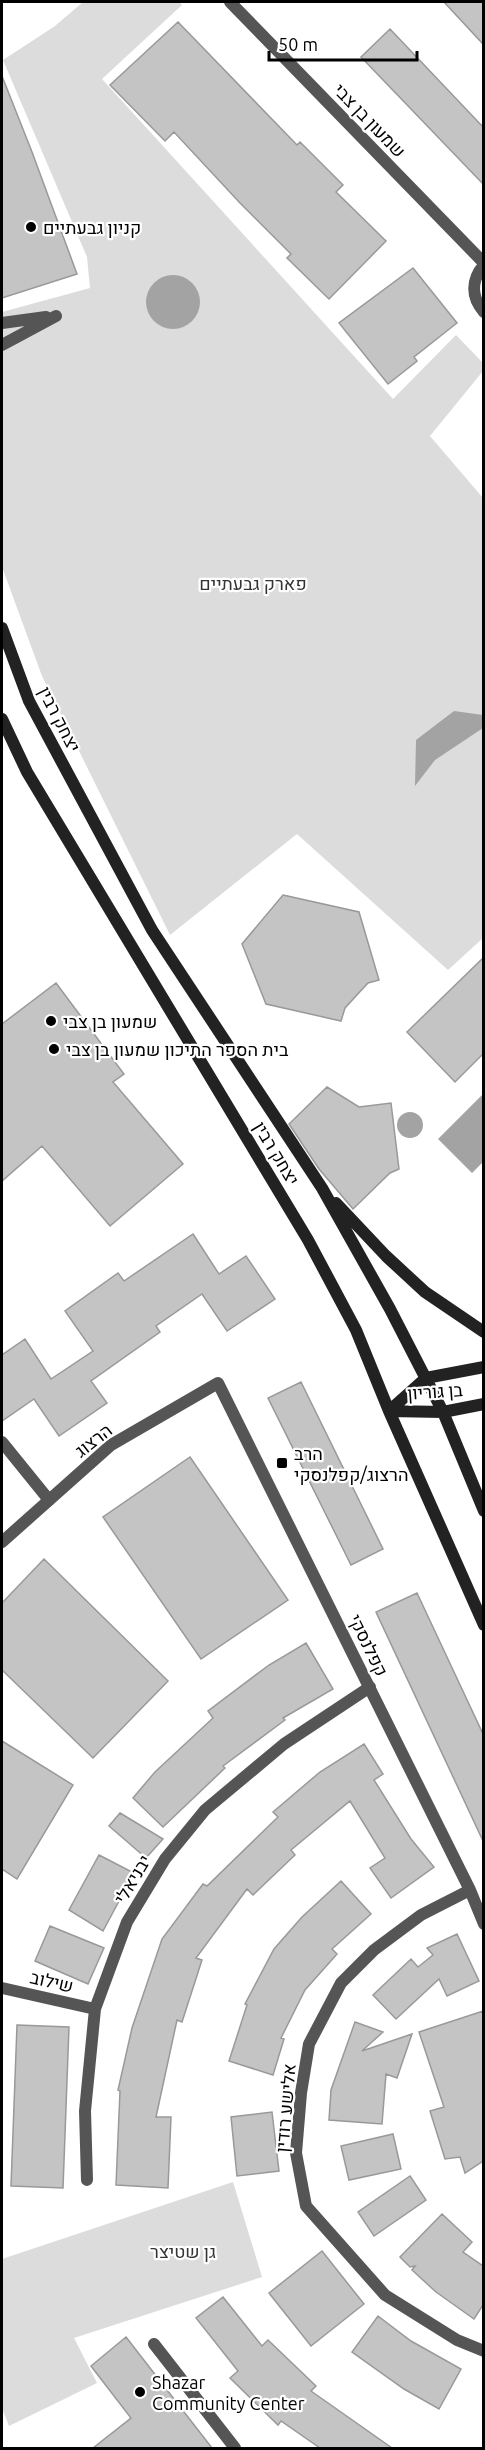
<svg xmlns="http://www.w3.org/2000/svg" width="485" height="2450" font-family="Ubuntu,Heebo,sans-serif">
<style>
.green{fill:#dcdcdc}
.water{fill:#a3a3a3}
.building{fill:#c4c4c4;stroke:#999;stroke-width:1.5}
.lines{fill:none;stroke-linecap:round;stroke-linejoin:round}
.lane{stroke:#555;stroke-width:12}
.street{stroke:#555;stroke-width:12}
.secondary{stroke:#222;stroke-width:12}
.poi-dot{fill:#000;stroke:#fff;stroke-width:2}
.labels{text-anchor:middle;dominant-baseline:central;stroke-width:4.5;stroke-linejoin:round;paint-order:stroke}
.street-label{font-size:18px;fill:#000;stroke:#fff}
.poi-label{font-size:18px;fill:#000;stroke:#fff;text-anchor:start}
.park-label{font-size:18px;fill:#333;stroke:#fff}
</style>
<rect width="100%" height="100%" fill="#fff"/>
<path class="green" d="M83,2H179L182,5L102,79L393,399L456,335L483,363V371L430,436L483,498V938L448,970L297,834L170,935L42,676L2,567V312L90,288L87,257L3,60L55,26Z
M233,2182L262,2277L74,2338L97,2383L9,2426L2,2408V2259Z"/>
<path class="water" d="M146 302a27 27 0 1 1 54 0a27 27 0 1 1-54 0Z
M454,711L483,715V728L435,760L415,786L416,740Z
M483,1094V1162L472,1173L438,1139Z
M397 1125a13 13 0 1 1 26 0a13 13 0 1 1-26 0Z"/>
<path class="building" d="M444,2H483V44Z
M178,22L297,145L300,142L343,185L336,192L386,241L329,299L287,258L291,254L240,203L174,132L165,141L110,85Z
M390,29L483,127V184L361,57Z
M2,76L32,152L77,274L2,298Z
M413,268L457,323L414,357L417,361L388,384L339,323Z
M283,895L359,912L379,980L368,983L345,1008L341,1021L266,1004L242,944Z
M483,958V1054L455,1082L407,1032Z
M56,983L124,1074L113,1082L183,1164L110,1226L42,1146L2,1181V1024Z
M327,1087L359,1107L391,1103L399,1169L390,1173L353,1209L319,1169L289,1124Z
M193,1234L219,1274L246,1256L275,1299L227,1331L202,1294L156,1326L160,1332L91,1381L107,1403L59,1436L34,1399L2,1421V1355L25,1339L51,1379L93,1351L65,1311L118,1273L124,1281Z
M301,1382L383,1549L351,1565L268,1398Z
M190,1457L288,1600L201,1659L103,1517Z
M44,1559L168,1681L93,1758L2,1670V1603Z
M417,1593L483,1734V1841L376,1612Z
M306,1643L333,1689L283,1718L285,1720L223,1766L225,1768L163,1827L133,1798L155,1772L213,1718L208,1711L269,1665Z
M2,1741L73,1785L17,1879L2,1869Z
M364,1744L383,1774L374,1780L411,1839L434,1867L391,1898L370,1868L385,1858L350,1801L291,1850L295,1855L253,1895L247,1889L196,1958L202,1960L182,2022L177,2020L156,2117H171L168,2188L116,2185L120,2091L118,2090L132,2028L162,1939L203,1884L207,1886L278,1817L273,1812L320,1772Z
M120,1813L163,1839L146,1858L109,1826Z
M99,1855L134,1873L103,1931L69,1910Z
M341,1881L371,1914L332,1949L337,1954L305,1990L281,2038L284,2039L273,2075L229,2061L247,2005L245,2004L274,1949L302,1917Z
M50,1926L104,1948L88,1984L35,1961Z
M457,1934L479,1981L447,1996L439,1979L396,2019L373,1995L411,1959L418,1967L433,1955L427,1948Z
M483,2011V2161L465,2173L460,2157L445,2159L430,2111L444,2107L419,2032Z
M355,2022L383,2032L362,2051L412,2034L397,2078L386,2074L382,2124L329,2120L331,2090Z
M17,2025L69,2027L63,2188L11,2186Z
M272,2112L279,2171L237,2176L231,2117Z
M393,2134L401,2169L349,2180L341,2146Z
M410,2176L426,2200L374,2236L358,2212Z
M442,2214L472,2242L463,2252L483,2266V2305L474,2319L436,2292L412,2270L415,2266L410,2267L400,2257Z
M322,2251L364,2304L311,2346L269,2293Z
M223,2297L262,2346L268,2340L316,2386L311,2391L392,2448H320L281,2421L278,2425L230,2378L238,2371L196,2318Z
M378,2316L411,2341L461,2369L439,2409L404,2389L352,2352Z
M126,2337L212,2448H93L131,2418L91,2366Z"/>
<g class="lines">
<path class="lane" d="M2,323L46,317
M2,345L56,316
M2,1442L49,1500"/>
<path class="street" d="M230,2L484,263
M484,265C471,280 471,297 484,312
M2,1542L111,1445L218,1383L470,1890L484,1924
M470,1890L421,1915L374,1950L341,1983L309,2044L301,2093L296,2153L306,2206L385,2295L457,2340L484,2351
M2,1988L95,2009
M87,2180L85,2111L95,2009L127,1922L165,1859L205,1810L284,1744L370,1687
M154,2344L235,2448"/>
<path class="secondary" d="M2,628L29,701L152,930L322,1188L390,1309L443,1412L484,1511
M2,719L27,772L308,1240L356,1330L389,1411L484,1625
M336,1203L386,1256L425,1292L484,1332
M389,1411L426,1378L484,1367
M389,1411L443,1412L484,1404"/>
</g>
<g class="poi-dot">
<circle cx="31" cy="227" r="6"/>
<circle cx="51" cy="1021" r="6"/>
<circle cx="54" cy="1049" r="6"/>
<rect x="276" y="1457" width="12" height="12" rx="3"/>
<circle cx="140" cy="2392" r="6"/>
</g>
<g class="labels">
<g class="street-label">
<text transform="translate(370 120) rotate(46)">שמעון בן צבי</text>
<text transform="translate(60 719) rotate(63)">יצחק רבין</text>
<text transform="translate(277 1153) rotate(59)">יצחק רבין</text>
<text transform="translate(435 1391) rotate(-4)">בן גוריון</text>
<text transform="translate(93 1440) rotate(-38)">הרצוג</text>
<text transform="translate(369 1645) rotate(64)">קפלנסקי</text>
<text transform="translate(132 1879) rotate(-59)">יבניאלי</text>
<text transform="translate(52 1981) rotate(13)">שילוב</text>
<text transform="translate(285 2108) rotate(-85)">אלישע רודין</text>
</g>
<g class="poi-label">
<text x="43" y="227">קניון גבעתיים</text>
<text x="63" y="1021">שמעון בן צבי</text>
<text x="66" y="1049">בית הספר התיכון שמעון בן צבי</text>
<text x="294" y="1453">הרב<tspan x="294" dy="21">הרצוג/קפלנסקי</tspan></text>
<text x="152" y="2382">Shazar<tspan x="152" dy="21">Community Center</tspan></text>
</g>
<g class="park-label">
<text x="253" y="583">פארק גבעתיים</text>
<text x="183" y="2251">גן שטיצר</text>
</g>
</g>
<rect width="485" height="2450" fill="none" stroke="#000000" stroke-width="6"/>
<path d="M269 51v9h148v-9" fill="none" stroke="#000000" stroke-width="3"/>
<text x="278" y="51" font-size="18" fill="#000000" stroke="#ffffff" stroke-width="4.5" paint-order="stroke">50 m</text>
</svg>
